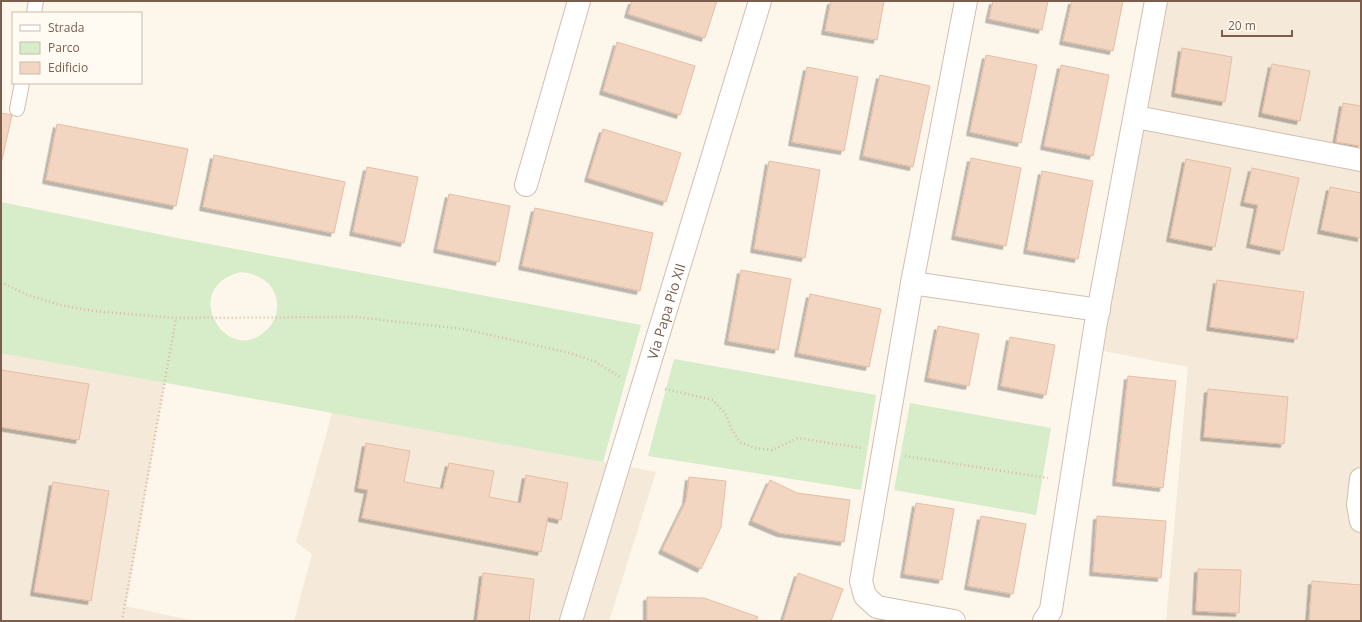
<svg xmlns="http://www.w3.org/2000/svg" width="1362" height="622" font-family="'Open Sans',sans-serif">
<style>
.residential{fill:#f5e9d9}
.green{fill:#d7ecc8;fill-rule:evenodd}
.building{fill:#f3d6c2;stroke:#e6bda2;filter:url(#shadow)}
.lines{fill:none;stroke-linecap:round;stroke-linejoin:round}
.service-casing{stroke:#d1bfaf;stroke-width:16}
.minor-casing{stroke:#d1bfaf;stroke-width:24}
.path{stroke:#d9b9a4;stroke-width:2.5;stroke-dasharray:1 3;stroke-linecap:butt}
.service{stroke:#fff;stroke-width:14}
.minor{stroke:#fff;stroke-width:22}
.labels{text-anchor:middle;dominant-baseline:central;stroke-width:3;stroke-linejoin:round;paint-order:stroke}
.street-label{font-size:14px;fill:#7a5d4d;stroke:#fffaf2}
</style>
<defs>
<filter id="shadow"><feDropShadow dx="-3.5" dy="3.5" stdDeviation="0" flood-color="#0004"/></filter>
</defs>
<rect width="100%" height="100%" fill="#fdf6eb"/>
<path class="residential" d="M1158,1H1361V621H1166L1188,367L1082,347Z
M1,336L169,360L126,606L194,621H1Z
M333,410L656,472L609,621H294L312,554L296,542Z"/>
<path class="green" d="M1,202L182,239L641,325L603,462L1,353ZM241,272C264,274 282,290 276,314C274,323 269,328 262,334C225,363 179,287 241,272Z
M674,359L876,395L861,490L648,456Z
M910,403L1051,428L1036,515L894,490Z"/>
<path class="building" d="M632,1H717L705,38L628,14Z
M831,1H884L877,40L825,31Z
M993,1H1048L1042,30L989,19Z
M1072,1H1123L1113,51L1063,41Z
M617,42L695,66L680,115L603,91Z
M1182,48L1232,57L1225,102L1175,93Z
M986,55L1037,65L1021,143L970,132Z
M1272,64L1310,71L1300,121L1262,113Z
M1061,65L1109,75L1093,156L1044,146Z
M807,67L858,77L844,151L792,142Z
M880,75L930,86L913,167L863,156Z
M1343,103L1361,106V146L1336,142Z
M1,113L12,115L1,164Z
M57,124L188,149L176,206L46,180Z
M603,129L681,153L666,202L588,178Z
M214,155L345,182L334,233L203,207Z
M971,158L1021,168L1006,246L955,236Z
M1186,159L1231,168L1215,247L1170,238Z
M769,161L820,170L805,258L754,249Z
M367,167L418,177L404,243L353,232Z
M1252,168L1299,178L1283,251L1250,244L1258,205L1244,202Z
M1042,171L1093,181L1078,259L1027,250Z
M1330,187L1361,193V238L1321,230Z
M449,194L510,206L499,262L437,249Z
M535,208L653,233L640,291L522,266Z
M741,270L791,279L778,350L728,341Z
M1217,280L1304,292L1297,339L1210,327Z
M810,294L881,309L869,367L798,353Z
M938,326L979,334L969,386L928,378Z
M1010,337L1055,345L1046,395L1001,386Z
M1,370L89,384L79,440L1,427Z
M1128,376L1176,381L1163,488L1116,482Z
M1208,389L1288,397L1284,444L1204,437Z
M366,443L410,451L404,482L443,489L449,463L494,471L489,497L521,503L526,475L568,483L561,520L548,517L541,552L362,518L368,490L358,488Z
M689,477L726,481L721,527L701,569L662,550L686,501Z
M770,480L797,493L850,500L844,542L780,533L752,521Z
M53,482L109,491L91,601L34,592Z
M916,503L954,509L942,580L904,574Z
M981,516L1026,524L1013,594L968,586Z
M1097,516L1166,521L1161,578L1093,572Z
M1198,569L1241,570L1239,613L1196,611Z
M483,573L534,579L529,621H477Z
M798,573L843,589L831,621H783Z
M1312,581L1361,585V621H1309Z
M647,597L704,598L758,617L756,621H647Z"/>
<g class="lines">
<g class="service-casing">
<path id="service" d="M34,13L36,1
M17,109L22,83"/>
</g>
<g class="minor-casing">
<g id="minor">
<path d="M1136,117L1361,160"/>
<path d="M526,185L579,1"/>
<path d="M912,283L1099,310"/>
<path d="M1361,479L1358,505L1361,521"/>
<path id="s1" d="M571,621L760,1"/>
<path d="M954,621L877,607L865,596L861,581L912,283L966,1"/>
<path d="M1044,621L1051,610L1052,603L1095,328L1156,1"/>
</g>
</g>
<path class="path" d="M1,282L25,294L60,305L93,311L176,318L356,317L463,329L566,352L594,361L622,378
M665,389L713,400L726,415L732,430L740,442L755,448L772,450L798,438L861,448
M905,456L1048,478
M122,621L176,318"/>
<use href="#service" class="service"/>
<use href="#minor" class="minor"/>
</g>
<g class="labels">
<g class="street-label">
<text stroke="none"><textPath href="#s1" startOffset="324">Via Papa Pio XII</textPath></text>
</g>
</g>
<rect width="1362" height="622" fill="none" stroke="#7a5d4d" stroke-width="4"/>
<rect x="12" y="12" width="130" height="72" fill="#fffaf2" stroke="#cabbb0"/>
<rect x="20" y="25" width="20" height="6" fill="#ffffff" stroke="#cabbb0"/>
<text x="48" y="32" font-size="12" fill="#7a5d4d">Strada</text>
<rect x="20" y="42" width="20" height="12" fill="#d7ecc8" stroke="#cabbb0"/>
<text x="48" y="52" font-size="12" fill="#7a5d4d">Parco</text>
<rect x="20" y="62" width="20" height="12" fill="#f3d6c2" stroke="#cabbb0"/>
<text x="48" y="72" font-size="12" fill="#7a5d4d">Edificio</text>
<path d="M1222 30v6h70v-6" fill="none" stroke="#7a5d4d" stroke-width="2"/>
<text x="1228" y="30" font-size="12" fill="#7a5d4d" stroke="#fffaf2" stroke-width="3" paint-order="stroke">20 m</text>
</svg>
